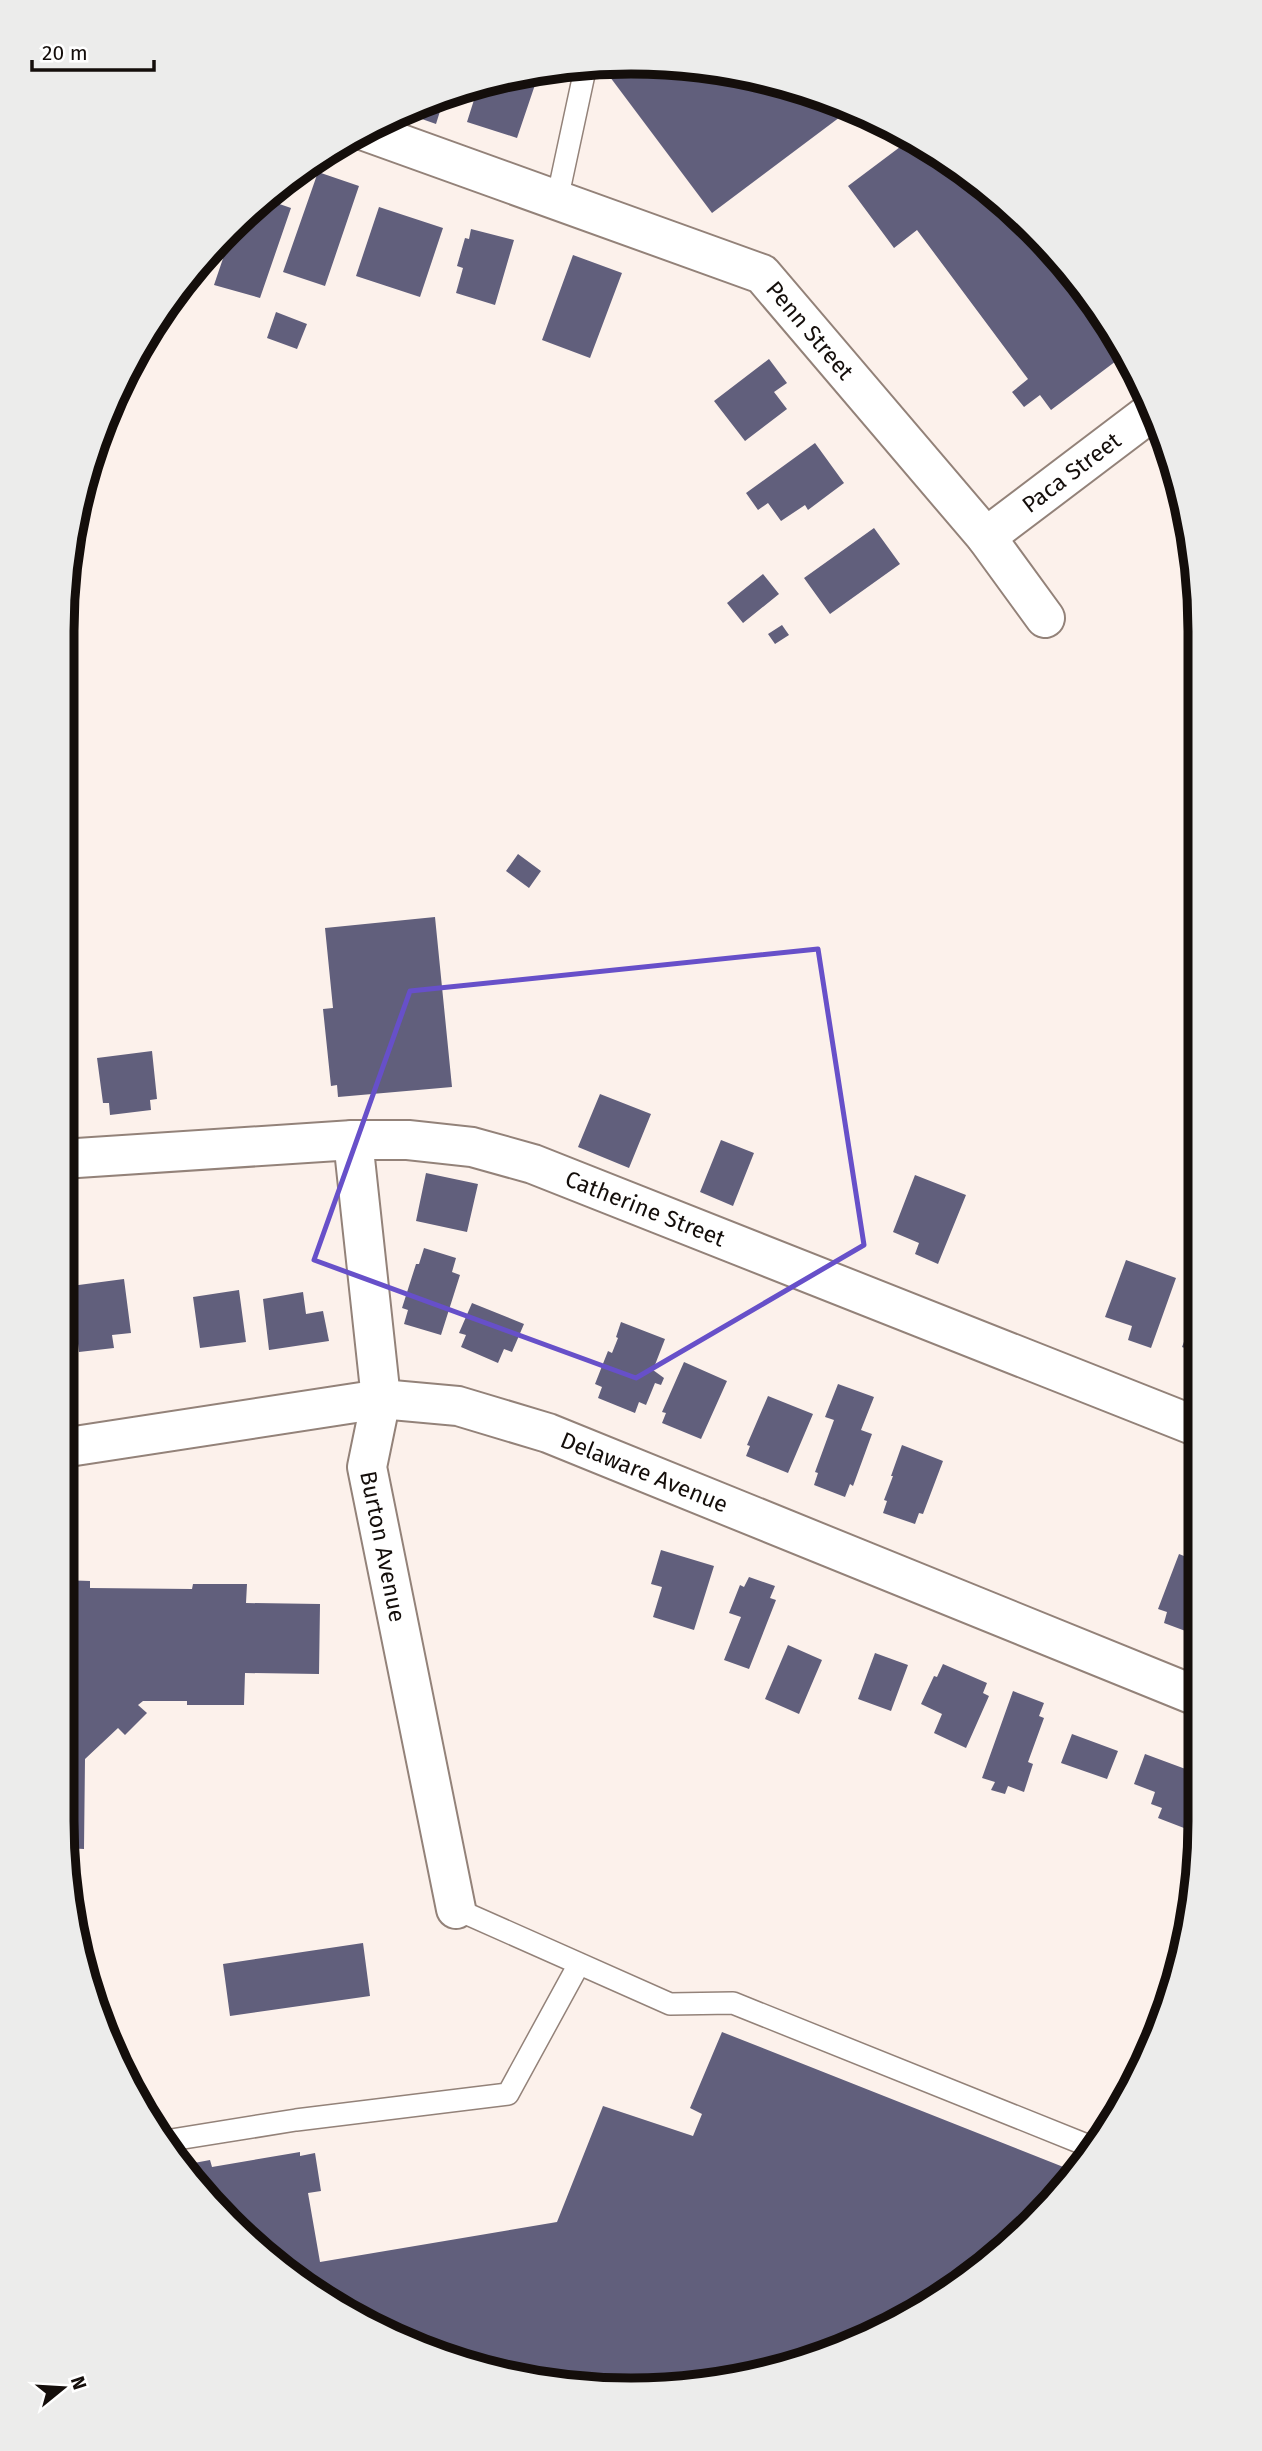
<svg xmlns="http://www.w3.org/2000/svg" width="1262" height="2451" font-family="'Fira Sans',sans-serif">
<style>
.building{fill:#615f7c}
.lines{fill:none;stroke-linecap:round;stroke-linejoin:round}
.service-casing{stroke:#938279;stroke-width:24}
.minor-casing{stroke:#938279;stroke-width:42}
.service{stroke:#fff;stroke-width:21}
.minor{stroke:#fff;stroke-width:38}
.marked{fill:none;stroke:#6750c9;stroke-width:5;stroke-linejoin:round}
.labels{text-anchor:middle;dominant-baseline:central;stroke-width:5;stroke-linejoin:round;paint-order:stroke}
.street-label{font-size:23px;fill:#140e0b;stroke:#fff}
.rim{fill:none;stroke:#140e0b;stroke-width:9}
</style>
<rect width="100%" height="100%" fill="#fcf1eb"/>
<path class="building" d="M668,62L778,81L852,108L712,213L601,65Z
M540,70L517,138L467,122L479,84Z
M446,92L436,124L402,112L414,107Z
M912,138L978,179L1083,284L1124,355L1051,410L1040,395L1024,407L1012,392L1028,379L917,230L894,248L848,186Z
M318,172L359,186L325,286L283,272Z
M262,198L291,208L260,298L214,285L234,226Z
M379,207L443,228L420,297L356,276Z
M471,229L514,240L495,305L456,293L463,268L457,266L465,238L469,239Z
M573,255L622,273L590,358L542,340Z
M276,312L307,324L297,349L267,338Z
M769,359L787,383L774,392L787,409L745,441L714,401Z
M815,443L844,483L808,510L805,505L781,521L768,503L758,510L746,493Z
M874,528L900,564L830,614L804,578Z
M763,574L779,594L743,623L727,603Z
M782,625L789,635L775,644L768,634Z
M518,854L541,871L529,888L506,871Z
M435,917L452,1087L338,1097L337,1085L331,1086L323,1009L333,1008L325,928Z
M152,1051L157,1099L150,1100L151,1110L110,1115L109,1103H103L97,1058Z
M600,1094L651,1114L629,1168L578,1147Z
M721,1140L754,1153L733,1206L700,1192Z
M426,1173L478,1184L467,1232L416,1221Z
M915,1175L966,1195L938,1264L915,1254L919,1243L893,1232Z
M424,1248L456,1258L452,1272L460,1275L441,1335L404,1324L408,1310L402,1308L416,1264H419Z
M1126,1260L1176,1278L1151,1348L1128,1340L1132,1326L1105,1317Z
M124,1279L131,1333L112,1335L114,1348L79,1352L71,1286Z
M239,1290L246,1342L200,1348L193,1297Z
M303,1292L306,1314L323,1311L329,1341L269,1350L263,1299Z
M472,1303L524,1324L512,1352L504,1349L498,1363L461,1347L466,1335L459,1333Z
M1198,1305V1353L1182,1347Z
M621,1322L665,1339L653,1370L664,1378L661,1385L655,1383L646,1405L639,1402L635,1413L598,1398L602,1387L595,1384L608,1351L612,1353L618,1338L616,1337Z
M684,1362L727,1381L701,1439L662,1423L666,1413L662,1412Z
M838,1384L874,1397L861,1430L872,1434L853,1486L850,1484L845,1497L814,1485L818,1473L815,1472L834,1420L825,1417Z
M768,1396L813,1414L788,1473L746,1456L750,1446L747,1445Z
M902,1445L943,1461L923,1514L919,1513L915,1524L883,1513L887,1501L884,1500L893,1476H891Z
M661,1550L714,1566L694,1630L653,1617L662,1587L651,1584Z
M1179,1554L1199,1562V1636L1164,1623L1167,1612L1158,1609Z
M749,1577L775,1586L770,1598L776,1600L749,1669L724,1660L741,1617L729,1613L740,1585L744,1587Z
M61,1580L90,1581V1588L192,1589L193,1584H247L246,1603L320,1604L319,1674L245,1673L244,1705H187V1701H143L138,1705L147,1713L125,1735L118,1728L85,1759L84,1849L66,1848L61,1820Z
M788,1645L822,1660L799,1714L765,1699Z
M875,1653L908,1665L891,1711L858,1699Z
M943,1664L987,1683L983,1693L989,1696L966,1748L934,1733L942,1714L921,1704L934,1676L937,1677Z
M1013,1691L1044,1703L1039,1716L1044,1718L1028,1762L1033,1764L1024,1792L1008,1786L1005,1794L991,1790L995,1782L982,1778Z
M1072,1734L1118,1751L1107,1779L1061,1763Z
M1145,1754L1199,1774V1786L1184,1828L1158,1818L1162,1808L1151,1804L1155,1792L1134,1784Z
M363,1943L370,1996L230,2016L223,1964Z
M722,2032L1071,2170L1034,2223L883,2331L705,2385L519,2379L346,2313L255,2248L178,2166L210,2160L212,2167L300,2152V2156L315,2153L321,2191L308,2193L320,2262L557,2222L603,2106L693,2136L702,2114L690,2108Z"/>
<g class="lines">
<g class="service-casing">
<path id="service" d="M557,200L586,65
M456,1909L670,2004L733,2003L1089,2146
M165,2141L296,2120L508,2094L579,1964"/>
</g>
<g class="minor-casing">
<g id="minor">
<path id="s1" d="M362,130L762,274L986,537L1045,618"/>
<path id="s2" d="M986,537L1155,409"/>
<path id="s3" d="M353,1140L381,1399L367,1467L456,1909"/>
<path id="s4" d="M62,1159L353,1140H408L472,1147L533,1164L1198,1427"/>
<path id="s5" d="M62,1448L381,1399L458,1406L548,1433L1199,1697"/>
</g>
</g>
<use href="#service" class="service"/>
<use href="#minor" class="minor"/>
</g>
<path class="marked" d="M818,949L864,1245L636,1378L314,1260L410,991Z"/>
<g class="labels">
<g class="street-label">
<text stroke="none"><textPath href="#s1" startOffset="499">Penn Street</textPath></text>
<text stroke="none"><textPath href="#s2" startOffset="107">Paca Street</textPath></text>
<text stroke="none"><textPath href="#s4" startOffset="595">Catherine Street</textPath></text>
<text stroke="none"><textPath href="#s5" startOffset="598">Delaware Avenue</textPath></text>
<text stroke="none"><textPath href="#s3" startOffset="411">Burton Avenue</textPath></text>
</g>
</g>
<path d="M0 0H1262V2451H0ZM631 74H631A557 557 0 0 1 1188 631V1821A557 557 0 0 1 631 2378H631A557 557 0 0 1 74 1821V631A557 557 0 0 1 631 74Z" fill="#ececeb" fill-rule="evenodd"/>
<path class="rim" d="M631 74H631A557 557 0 0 1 1188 631V1821A557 557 0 0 1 631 2378H631A557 557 0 0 1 74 1821V631A557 557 0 0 1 631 74Z"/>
<g transform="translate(63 2388) rotate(72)" stroke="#ffffff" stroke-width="5" paint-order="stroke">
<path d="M0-5L12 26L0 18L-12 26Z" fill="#140e0b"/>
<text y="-10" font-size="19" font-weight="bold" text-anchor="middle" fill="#140e0b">N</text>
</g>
<path d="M32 60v10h122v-10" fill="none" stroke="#140e0b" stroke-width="3.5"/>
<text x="42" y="60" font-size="21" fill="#140e0b" stroke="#ffffff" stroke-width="5" paint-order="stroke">20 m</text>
</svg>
